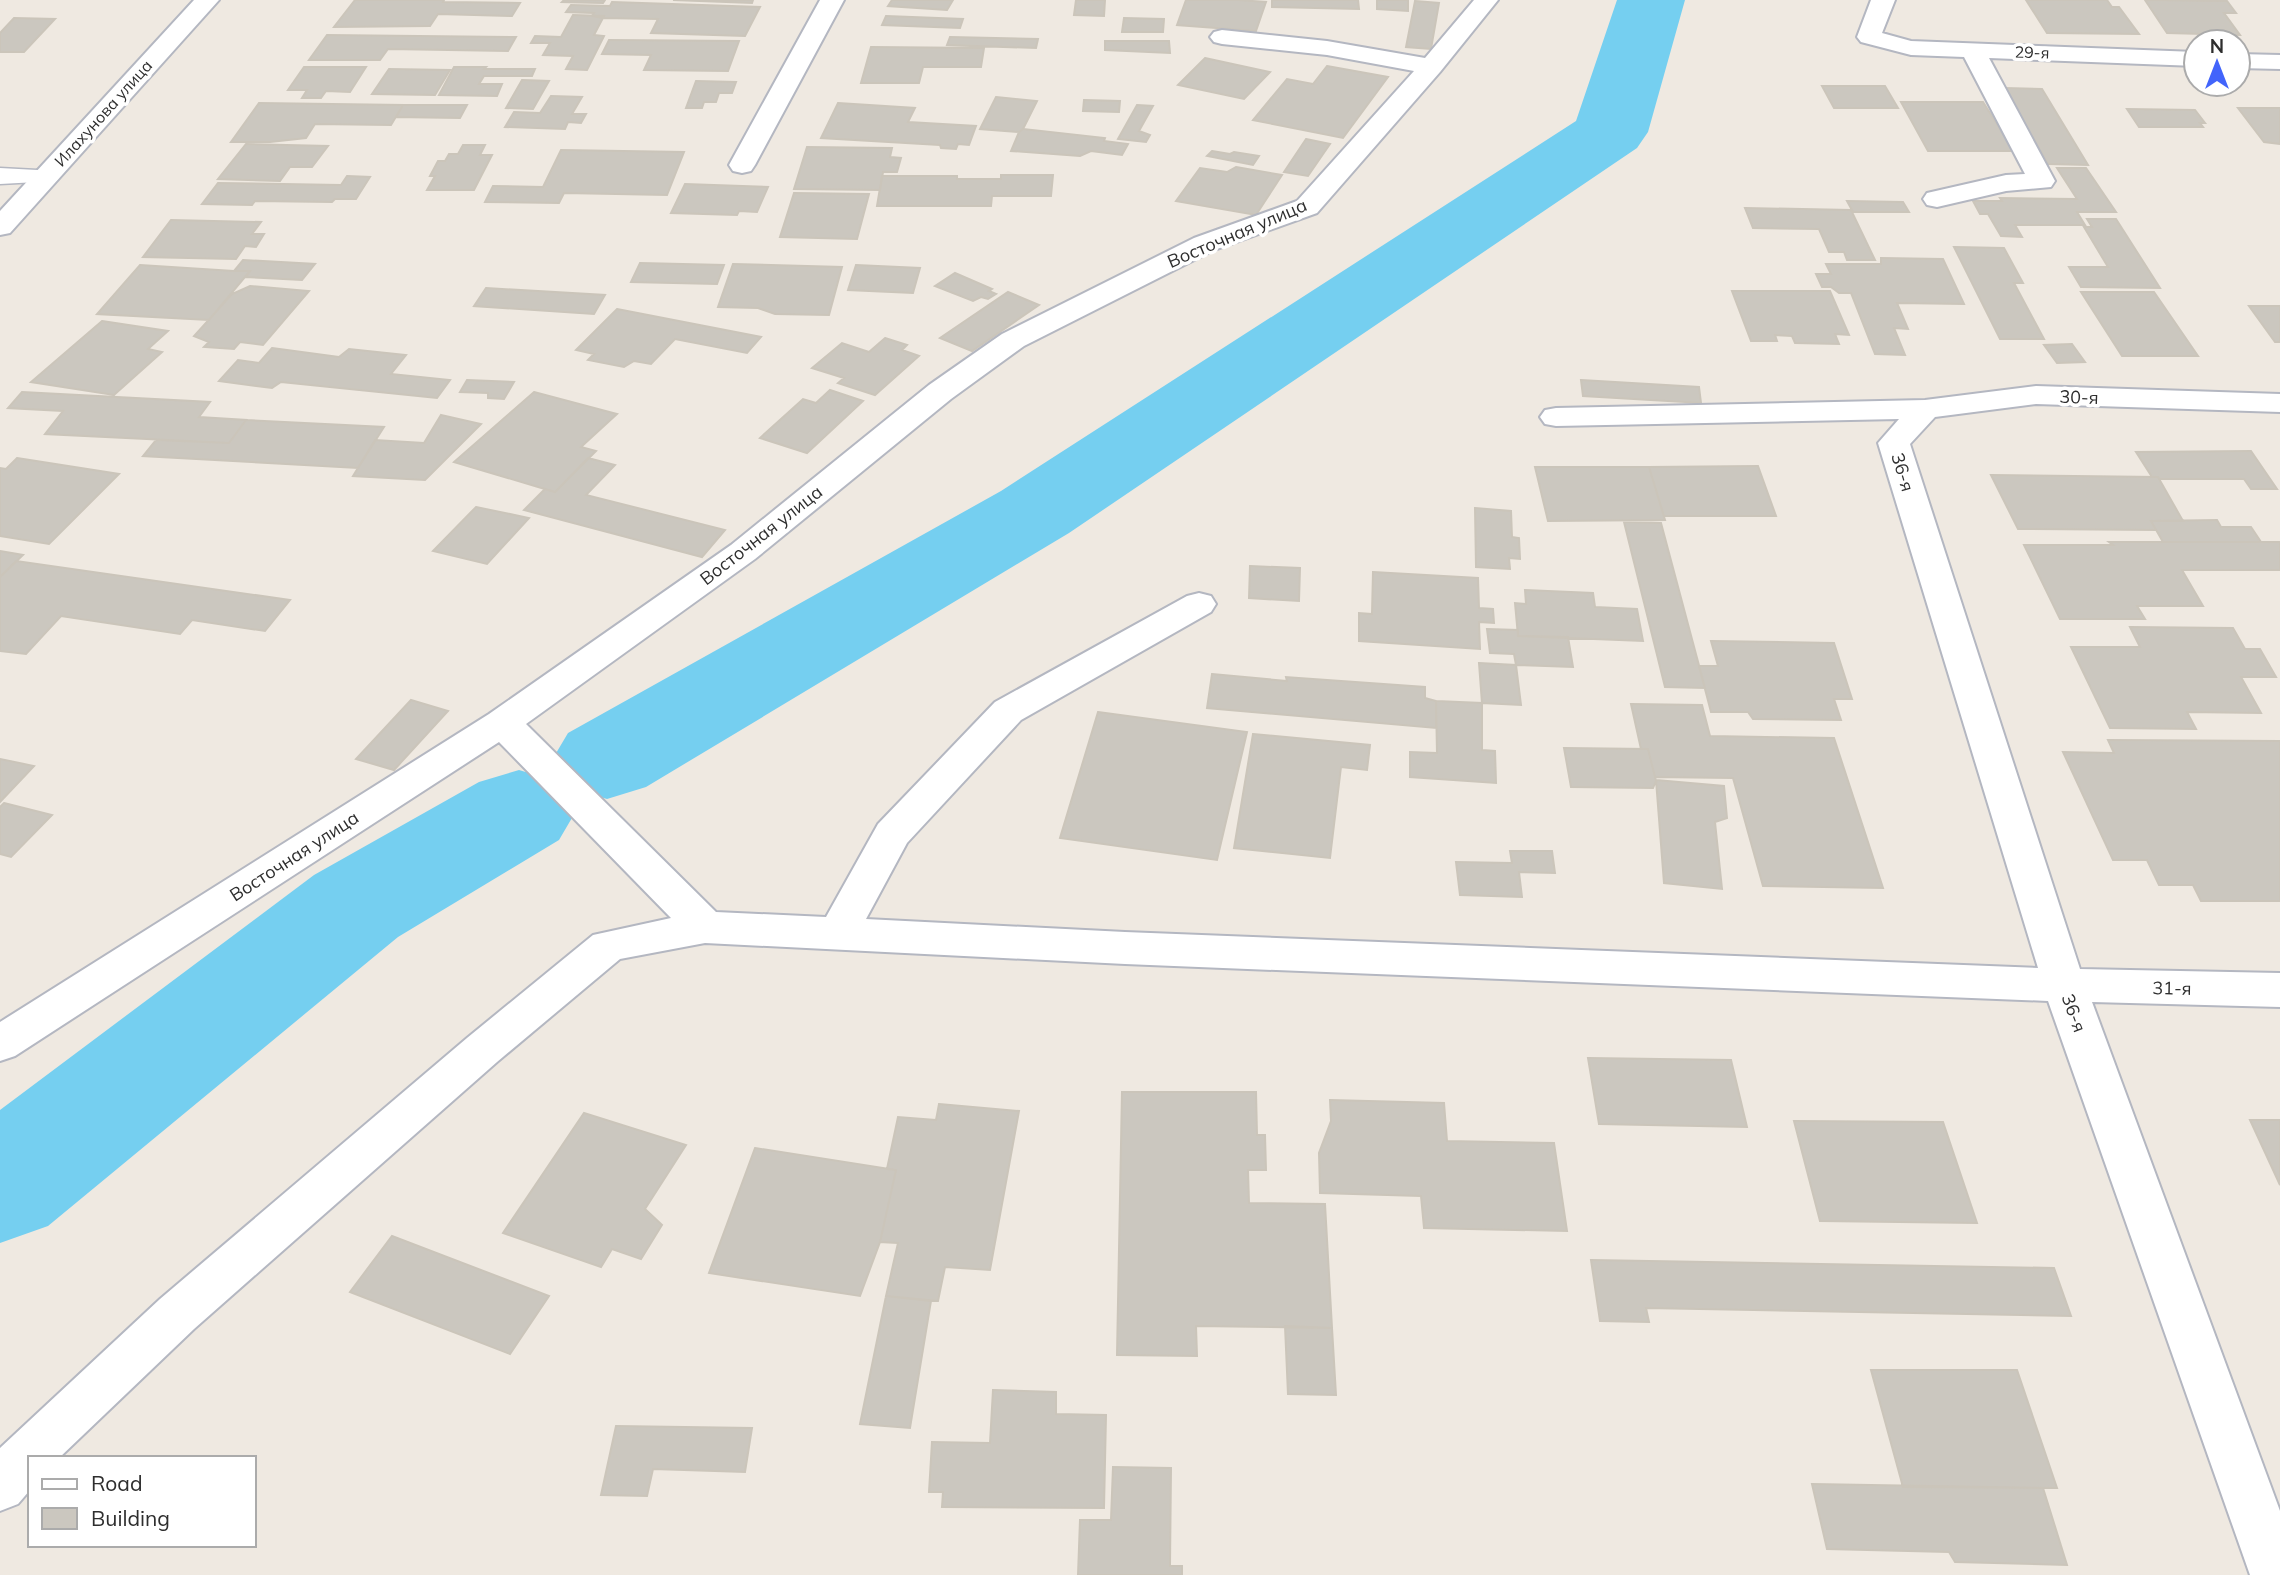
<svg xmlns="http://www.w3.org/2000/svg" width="2280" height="1575" font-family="Mulish,sans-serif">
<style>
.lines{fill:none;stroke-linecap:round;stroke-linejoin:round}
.river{fill:#75cff0;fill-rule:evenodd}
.building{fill:#cbc7bf;stroke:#cbc5ba;stroke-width:2}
.service-casing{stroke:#b4b7c1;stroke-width:3}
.minor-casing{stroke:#b4b7c1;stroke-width:4}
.service{fill:#fff;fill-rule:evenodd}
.minor{fill:#fff;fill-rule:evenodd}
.labels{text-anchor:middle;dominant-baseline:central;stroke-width:7;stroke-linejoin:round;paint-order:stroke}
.far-street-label{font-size:16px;fill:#2e2e2e;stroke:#fff}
.street-label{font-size:18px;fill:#2e2e2e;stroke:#fff}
</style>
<rect width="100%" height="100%" fill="#efe9e1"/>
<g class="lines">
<path class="river" d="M1617,0H1685L1648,132L1637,148L1069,533L646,787L607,799L568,787L552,760L568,733L1001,491L1576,121Z
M519,770L559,782L576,811L559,840L398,937L48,1226L0,1243V1110L314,875L479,782Z"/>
</g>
<path class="building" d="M355,0H444L443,2L520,3L512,16L438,14L430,26L334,27Z
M564,0H605L603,3L562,2Z
M673,0H753L752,3Z
M892,0H953L947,10L888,6Z
M1076,0H1105L1104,16L1074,15Z
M1186,0H1239L1266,2L1256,31L1177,25Z
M1272,0H1358L1359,9L1272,7Z
M1377,0H1408V11L1377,9Z
M2026,0H2107L2112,7H2119L2139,34L2047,33Z
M2145,0L2227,1L2236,13H2224L2240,35L2167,33Z
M1415,1L1439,3L1431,49L1406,47Z
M612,2L760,7L745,36L651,33L658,19L603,18L592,16L594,13L566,12L571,5L610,6Z
M573,15L604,16L594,35L604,36L587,70L566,69L573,56L543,55L550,43H531L535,36L561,37Z
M886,16L963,19L960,28L882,25Z
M14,18L55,19L24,52H0V33Z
M1124,18L1164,19L1163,32H1122Z
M327,35L516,37L508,51L388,49L380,60H309Z
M950,37L1038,39L1036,48L947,45Z
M609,40L739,41L728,71L644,70L651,55L602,54Z
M1105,41H1169L1170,53L1105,50Z
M871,47L984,48L981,67H923L919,83H861Z
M1205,58L1270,72L1244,99L1178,85Z
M1327,66L1388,77L1343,138L1253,120L1287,79L1313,84Z
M304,67H366L350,92L326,91L321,98H302L307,90H288Z
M454,67H486L484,69H535L532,76H484L479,84H502L497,96L439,95Z
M389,69L450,70L435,95L372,94Z
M522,80L549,81L533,109L506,108Z
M696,81L736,82L732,93H719L716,102H704L702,108H686Z
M1822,86H1885L1898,108H1834Z
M2004,88L2042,89L2088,165L2048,164Z
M551,96L582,97L572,114H586L581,123L568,122L565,129L505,127L514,112L540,113Z
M996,97L1037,101L1023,129L1019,132L980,129Z
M1084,100L1120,101L1119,112L1083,111Z
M1901,102H1983L2014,151H1928Z
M259,103L403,105L391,125L315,124L306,138L270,142H231Z
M838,103L915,108L908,122L976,126L969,145L958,144L956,149L941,148L940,145L821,138Z
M403,105H467L460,118L396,117Z
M1137,105L1153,106L1139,131L1150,135L1146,142L1118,139Z
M2238,108H2280V144L2264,142Z
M2127,109L2195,110L2205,123H2200L2203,127H2139Z
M1023,129L1105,138L1104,141L1128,144L1122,155L1091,151L1080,156L1011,151L1019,132Z
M1306,139L1330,144L1308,176L1284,172Z
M246,144L328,146L312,167H290L280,181L218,179Z
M463,145H485L480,155H492L474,190H427L435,176H430L438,161H445L449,154H458Z
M807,147L892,148L890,157L901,158L897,172H883L880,190L794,189Z
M561,150L684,152L667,195L564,193L559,203L485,202L493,186L543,187Z
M1212,151L1230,154L1234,152L1259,156L1253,165L1207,156Z
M1236,167L1282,175L1256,215L1176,201L1200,168L1227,172Z
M2057,168H2086L2116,212H2077L2085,225H2015L2022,237L2001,236L1988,214H1980L1973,201H2002L2000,198L2077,199Z
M1001,175H1053L1051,196H992L991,206H877L882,176H957V179H1001Z
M347,176L370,177L356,199H335L332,202L255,201L252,205L202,204L218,183L341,185Z
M685,184L768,187L757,212L739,211L737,215L671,213Z
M794,193L869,194L857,239L780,237Z
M1847,201L1903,202L1909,212H1853Z
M1745,208L1851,210L1875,260H1847L1844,252H1829L1819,229L1753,228Z
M2087,219H2116L2160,288L2081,287L2069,267H2108L2084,227H2092Z
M171,220L261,222L252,234H264L256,247L245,246L236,259L143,257Z
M1954,247L2004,248L2023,283H2014L2044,339H2000Z
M1881,258L1943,259L1964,304L1897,303L1908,329L1894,328L1905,355L1875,354L1851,293H1839L1831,287H1822L1816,274H1831L1826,264H1881Z
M243,260L315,264L302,280L246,277L250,271H234Z
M640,263L724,265L717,284L631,282Z
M733,264L842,267L829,315L775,314L758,308L718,307Z
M140,265L234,271H250L209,320L97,314Z
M856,265L920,268L913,293L848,290Z
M955,273L992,289L989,291L996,294L988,299L981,297L973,301L935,286Z
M250,286L309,291L263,345L240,342L234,349L204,347L209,342L194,336L232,294Z
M486,288L605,295L594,314L474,306Z
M1732,291H1830L1849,335L1835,334L1839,344L1795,343L1792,336L1775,335L1777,341H1751Z
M1008,292L1039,305L972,351L940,338Z
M2081,292H2154L2198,356H2122Z
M2249,306H2280V342H2275Z
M617,309L761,337L747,353L675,339L651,364L634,361L624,367L588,360L594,354L576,350Z
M102,321L168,331L148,349L162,352L114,395L31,382Z
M885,338L907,345L902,350L919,356L875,395L838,383L844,378L812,368L842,343L869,352Z
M2072,344L2085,362L2057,363L2044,345Z
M272,348L339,357L349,349L406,355L391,374L450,380L437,398L281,382L272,388L219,381L238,360L259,363Z
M467,380L514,382L504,399L488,398V393L460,392Z
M1581,380L1699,387L1701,403L1583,396Z
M830,390L863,401L807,453L760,438L803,399L816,403Z
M22,392L210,402L199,417L246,420L229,443L45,434L63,411L8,408Z
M534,392L617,414L581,447L596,451L555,492L454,462Z
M441,415L481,424L425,480L353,476L375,440L424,443Z
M246,420L384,427L358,468L143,456L156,440L229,443Z
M2251,451L2277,489H2251L2244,479H2159L2158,477H2152L2136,452Z
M17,458L119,474L49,544L0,536V468L6,469Z
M588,458L615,465L586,495L725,530L702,557L524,510L545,489L555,492Z
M1758,466L1776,516H1664L1649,467Z
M1535,467H1649L1665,520L1548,521Z
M1991,475L2158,477L2183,521H2151L2156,530L2018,529Z
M476,507L529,518L487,564L433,551Z
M1475,508L1511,511L1512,537L1519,538L1520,559L1509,558L1510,569L1476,567Z
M2217,520L2221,527H2251L2261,542H2163L2151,521Z
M1624,522L1661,523L1705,688L1665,687Z
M2109,542H2280V570H2182L2203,606H2137L2145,619H2060L2024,545H2113Z
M0,551L23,555L0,577Z
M16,561L290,600L265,631L192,620L180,634L61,616L26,654L0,651V577Z
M1250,566L1300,568L1299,601L1249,598Z
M1373,572L1478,578L1479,608L1493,609L1494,623L1479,622L1480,649L1359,641V613L1372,614Z
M1525,590L1593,593L1595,607L1637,609L1643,641L1518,636L1515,603L1526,604Z
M2130,627L2233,628L2245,649H2260L2276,677H2241L2261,713L2187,712L2196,729L2110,728L2071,647H2140Z
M1487,629L1518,630V636L1568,637L1573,667L1516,665L1514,654L1490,653Z
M1711,641L1834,643L1852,699H1834L1841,720L1753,719L1748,712H1711L1699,666H1718Z
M1479,663L1516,665L1521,705L1482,703Z
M1212,674L1287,681L1286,677L1425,687V698L1436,701V728L1207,708Z
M411,700L448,711L394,770L356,759Z
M1436,701L1482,703V750L1495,751L1496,783L1410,777V752L1437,753Z
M1631,704L1702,705L1710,736L1834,738L1883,888L1763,886L1733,778L1655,777L1648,749H1641Z
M1098,712L1247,732L1217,860L1060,838Z
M1253,734L1370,745L1367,770L1341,767L1330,858L1234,848Z
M2108,740L2280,741V901H2201L2193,885H2159L2147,860H2113L2063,752L2114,753Z
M1564,748L1648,749L1656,781L1653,788L1571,787Z
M0,759L34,766L0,802Z
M1656,780L1724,786L1727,818L1715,822L1722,889L1664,883Z
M4,803L52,815L11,857L0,854V807Z
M1510,851H1552L1555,873L1519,872L1522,897L1460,895L1456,862L1512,863Z
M1588,1058L1731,1060L1747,1127L1599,1124Z
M1122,1092H1256L1257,1135H1265L1266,1170H1248L1249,1203L1325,1204L1332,1328L1196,1326L1197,1356L1117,1355Z
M1330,1100L1444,1103L1447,1141L1554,1143L1567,1231L1424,1228L1421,1196L1320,1193L1319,1153L1331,1121Z
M939,1104L1019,1111L990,1270L945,1267L938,1301L886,1296L898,1243L880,1242L896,1170L887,1169L898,1117L936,1120Z
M584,1113L686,1145L645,1209L662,1225L641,1259L612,1249L601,1267L503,1233Z
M2250,1120H2280V1185Z
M1794,1121L1943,1122L1977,1223L1820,1221Z
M755,1148L896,1170L880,1242L860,1296L709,1273Z
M392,1236L549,1296L510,1354L350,1292Z
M1591,1260L2054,1268L2071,1316L1646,1308L1649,1322L1600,1321Z
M886,1296L931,1301L910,1428L860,1424Z
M1285,1326L1332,1328L1336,1395L1288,1394Z
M1871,1370H2017L2057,1488L1903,1487Z
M993,1390L1056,1392V1414L1106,1415L1104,1508L942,1507L943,1492H929L932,1442L990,1443Z
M616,1426L752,1428L745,1472L653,1469L647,1496L601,1495Z
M1113,1467L1171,1468L1170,1566H1182V1575H1078L1080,1520H1111Z
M1812,1484L2043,1488L2067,1565L1955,1562L1949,1552L1827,1549Z"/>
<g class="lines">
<g class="service-casing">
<path id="service" d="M0,168L56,171L60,176L56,181L0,184Z"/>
</g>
<g class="minor-casing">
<path id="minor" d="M194,0H219L10,233L0,235V211Z
M820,0H844L755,165L751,171L742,173L733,171L729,165Z
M1474,0H1498L1440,72L1317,213L1214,250L1024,346L951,399L755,559L526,724L716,912L826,917L878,824L995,702L1187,596L1199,593L1211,596L1216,604L1211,612L1021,720L907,843L866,919L1125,932L2038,968L1878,443L1899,419L1556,426L1545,424L1540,417L1545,410L1556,408L1925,400L2036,386L2280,394V412L2036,404L1935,417L1910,444L2080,969L2280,973V1007L2092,1002L2280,1511V1575H2250L2048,1001L1125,964L705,943L620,959L497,1062L194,1329L59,1458H30V1490L18,1504L0,1511V1448L160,1299L467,1038L593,935L671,918L499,742L15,1056L0,1061V1022L489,714L731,545L929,385L1002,334L1194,238L1297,201L1414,71L1327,55L1222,44L1214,42L1210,37L1214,32L1222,30L1327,41L1425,58Z
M1871,0H1895L1882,33L1911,41L2196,52V66L1989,58L2055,181L2051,187L2006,191L1937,207L1927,205L1923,199L1927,193L2006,175L2025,174L1964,57L1911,55L1861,42L1857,37Z
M2238,54L2280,55V69L2238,68Z"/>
</g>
<use href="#service" class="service"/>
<use href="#minor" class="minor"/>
</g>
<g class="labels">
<g class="far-street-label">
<text transform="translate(2032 52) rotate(2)">29-я</text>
<text transform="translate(103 113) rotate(-48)">Илахунова улица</text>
</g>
<g class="street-label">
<text transform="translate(1237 233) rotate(-23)">Восточная улица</text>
<text transform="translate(2079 397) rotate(2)">30-я</text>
<text transform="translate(1903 472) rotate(73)">36-я</text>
<text transform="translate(761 535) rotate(-38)">Восточная улица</text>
<text transform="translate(294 856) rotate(-33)">Восточная улица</text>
<text transform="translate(2172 988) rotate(1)">31-я</text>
<text transform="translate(2074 1013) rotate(70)">36-я</text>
</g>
</g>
<rect x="28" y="1456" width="228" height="91" fill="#ffffff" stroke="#ababab" stroke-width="2"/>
<rect x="42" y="1479" width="35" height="10" fill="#ffffff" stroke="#ababab" stroke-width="2"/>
<text x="91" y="1491" font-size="21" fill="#2e2e2e">Road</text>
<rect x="42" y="1508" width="35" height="21" fill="#cbc7bf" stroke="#ababab" stroke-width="2"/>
<text x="91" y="1526" font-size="21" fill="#2e2e2e">Building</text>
<g transform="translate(2217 63)"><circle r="33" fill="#ffffff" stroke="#ababab" stroke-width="2"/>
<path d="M0-5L12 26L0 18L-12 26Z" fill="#4264fb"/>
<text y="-10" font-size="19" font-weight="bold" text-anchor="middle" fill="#2e2e2e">N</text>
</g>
</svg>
